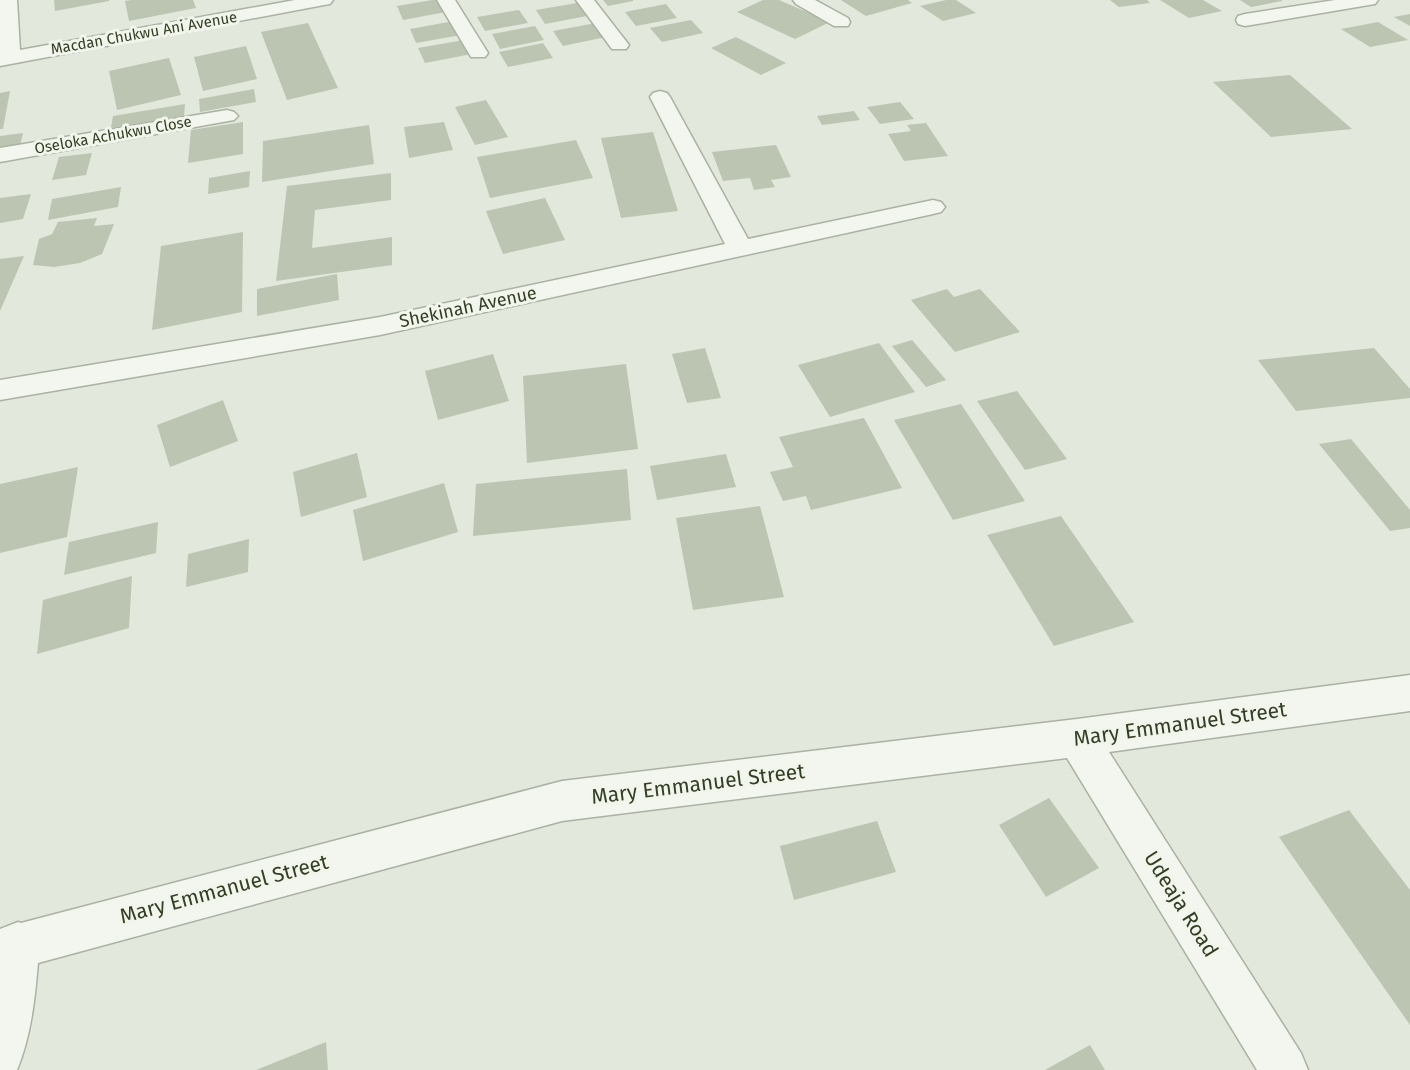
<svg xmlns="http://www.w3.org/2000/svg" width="1410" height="1070" font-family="'Fira Sans',sans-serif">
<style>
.building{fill:#bcc5b2}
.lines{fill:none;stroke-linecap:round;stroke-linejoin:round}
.minor-casing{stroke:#aab2a1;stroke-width:3}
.minor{fill:#f2f6ef;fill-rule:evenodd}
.labels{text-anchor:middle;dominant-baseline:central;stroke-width:6;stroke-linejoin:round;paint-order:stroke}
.far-street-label{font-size:15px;fill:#333f24;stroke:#f1f5eb}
.street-label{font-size:18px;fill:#333f24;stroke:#f1f5eb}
.near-street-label{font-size:21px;fill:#333f24;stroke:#f1f5eb}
</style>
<rect width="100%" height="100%" fill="#e2e8dc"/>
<path class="building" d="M54,0H109V1L55,11Z
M132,0H193L196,8L129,21L125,1Z
M432,0H440L446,12L403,20L397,6Z
M603,0H633V1L608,6Z
M763,0H779L830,22L795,39L737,12Z
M841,0H908L912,3L866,16Z
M946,0H956L976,13L943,21L920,6Z
M1110,0H1147L1150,3L1119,7Z
M1160,0H1203L1222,11L1189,18Z
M1240,0H1282V1L1251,7Z
M577,3L587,16L545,24L536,10Z
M666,4L677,18L636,26L625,12Z
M519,10L528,23L485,31L477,17Z
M1410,14V26L1394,17Z
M691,20L703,33L662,42L650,28Z
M454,21L461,35L416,43L410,29Z
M1378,22L1408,40L1370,47L1341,29Z
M308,23L338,88L287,100L261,32Z
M596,23L606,37L563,46L553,31Z
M535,26L544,40L500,49L492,34Z
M736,37L786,63L761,75L711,48Z
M464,40L472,54L425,63L418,48Z
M543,43L553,58L508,67L499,52Z
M246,46L257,79L203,91L194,57Z
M169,58L181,95L117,110L109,71Z
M1290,75L1352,129L1271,137L1213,82Z
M254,89L256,102L200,112L199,99Z
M10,91L3,129H0V93Z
M486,100L508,137L475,145L455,107Z
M900,102L914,119L880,124L867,107Z
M185,104L184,116L111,128L113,116Z
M854,111L860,120L822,125L817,116Z
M243,122V154L188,163L191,130Z
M444,122L453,150L409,158L404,127Z
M926,123L948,156L904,161L888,134L911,131L907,125Z
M369,125L374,164L262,182L263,141Z
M653,132L678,211L621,218L601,138Z
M23,133L20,146L0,149V136Z
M576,140L593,178L490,198L477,157Z
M776,145L791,177L771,180L775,187L754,190L750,178L723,181L712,152Z
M92,153L86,175L52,180L59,157Z
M250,171L249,187L208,194L209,178Z
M391,173V200L315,210L312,248L392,237V265L276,281L287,186Z
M121,187L118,207L48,220L52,199Z
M31,194L23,219L0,223V198Z
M545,198L565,240L503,254L486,211Z
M97,218L94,226L114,224L102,254L80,263L54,267L33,265L39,239L52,234L58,222Z
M243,232L242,312L152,330L161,246Z
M24,256L0,311V259Z
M337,274L339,300L257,316V289Z
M947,289L954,297L980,289L1020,332L955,352L911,300Z
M912,340L946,380L926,387L892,346Z
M879,343L915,392L830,417L798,365Z
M705,348L721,398L687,403L672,354Z
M1374,348L1410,389V398L1296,411L1258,360Z
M493,354L509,401L438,420L425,371Z
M626,364L638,449L527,463L523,376Z
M1017,391L1067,459L1025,470L977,401Z
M223,400L238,441L170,467L157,425Z
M961,404L1025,501L953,520L894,420Z
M864,418L902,488L811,510L806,496L783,501L770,472L793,467L779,437Z
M1351,439L1410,510V528L1390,531L1319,444Z
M357,453L367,497L301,517L293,472Z
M726,454L736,487L657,500L650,466Z
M78,467L67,537L0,553V484Z
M627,469L631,520L473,536L476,484Z
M444,483L458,532L363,561L353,510Z
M760,506L784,597L693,610L676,518Z
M1061,516L1134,622L1054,646L987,535Z
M158,522L156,553L64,575L69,542Z
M249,539L248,572L186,587L188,554Z
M132,576L129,628L37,654L43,600Z
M1049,798L1099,868L1046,897L999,825Z
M1349,810L1410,890V1025L1279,837Z
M877,821L896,872L794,900L780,846Z
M326,1042L328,1070H256Z
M1090,1045L1105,1070H1045Z"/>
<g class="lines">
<g class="minor-casing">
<path id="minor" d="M0,0H17L20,50L295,0H333L330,4L324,5L0,66Z
M437,0H455L488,53L485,57H471Z
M576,0H594L629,45L626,49H612Z
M793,0H815L848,18L850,22L848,26H834L796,4Z
M1335,0H1378L1375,4L1369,5L1245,26L1238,24L1236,20L1238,16L1245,14Z
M660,91L667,93L670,97L748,239L933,200L941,202L945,207L941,212L933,214L380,335L0,400V380L380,317L725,244L650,97L653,93Z
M227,110L234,112L238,116L234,120L0,162V148Z
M1410,675V711L1109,752L1301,1053L1308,1070H1257L1067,758L562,821L38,963C35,999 31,1036 17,1070H0V929L18,922L21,923L562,781L1077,719Z"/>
</g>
<use href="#minor" class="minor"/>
</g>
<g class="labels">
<g class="far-street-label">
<text transform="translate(144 33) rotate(-10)">Macdan Chukwu Ani Avenue</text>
<text transform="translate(113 135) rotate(-10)">Oseloka Achukwu Close</text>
</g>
<g class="street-label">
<text transform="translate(468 307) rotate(-12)">Shekinah Avenue</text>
</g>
<g class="near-street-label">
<text transform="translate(1180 724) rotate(-8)">Mary Emmanuel Street</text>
<text transform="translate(698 784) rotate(-7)">Mary Emmanuel Street</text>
<text transform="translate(224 889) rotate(-15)">Mary Emmanuel Street</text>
<text transform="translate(1181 904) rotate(58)">Udeaja Road</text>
</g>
</g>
</svg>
